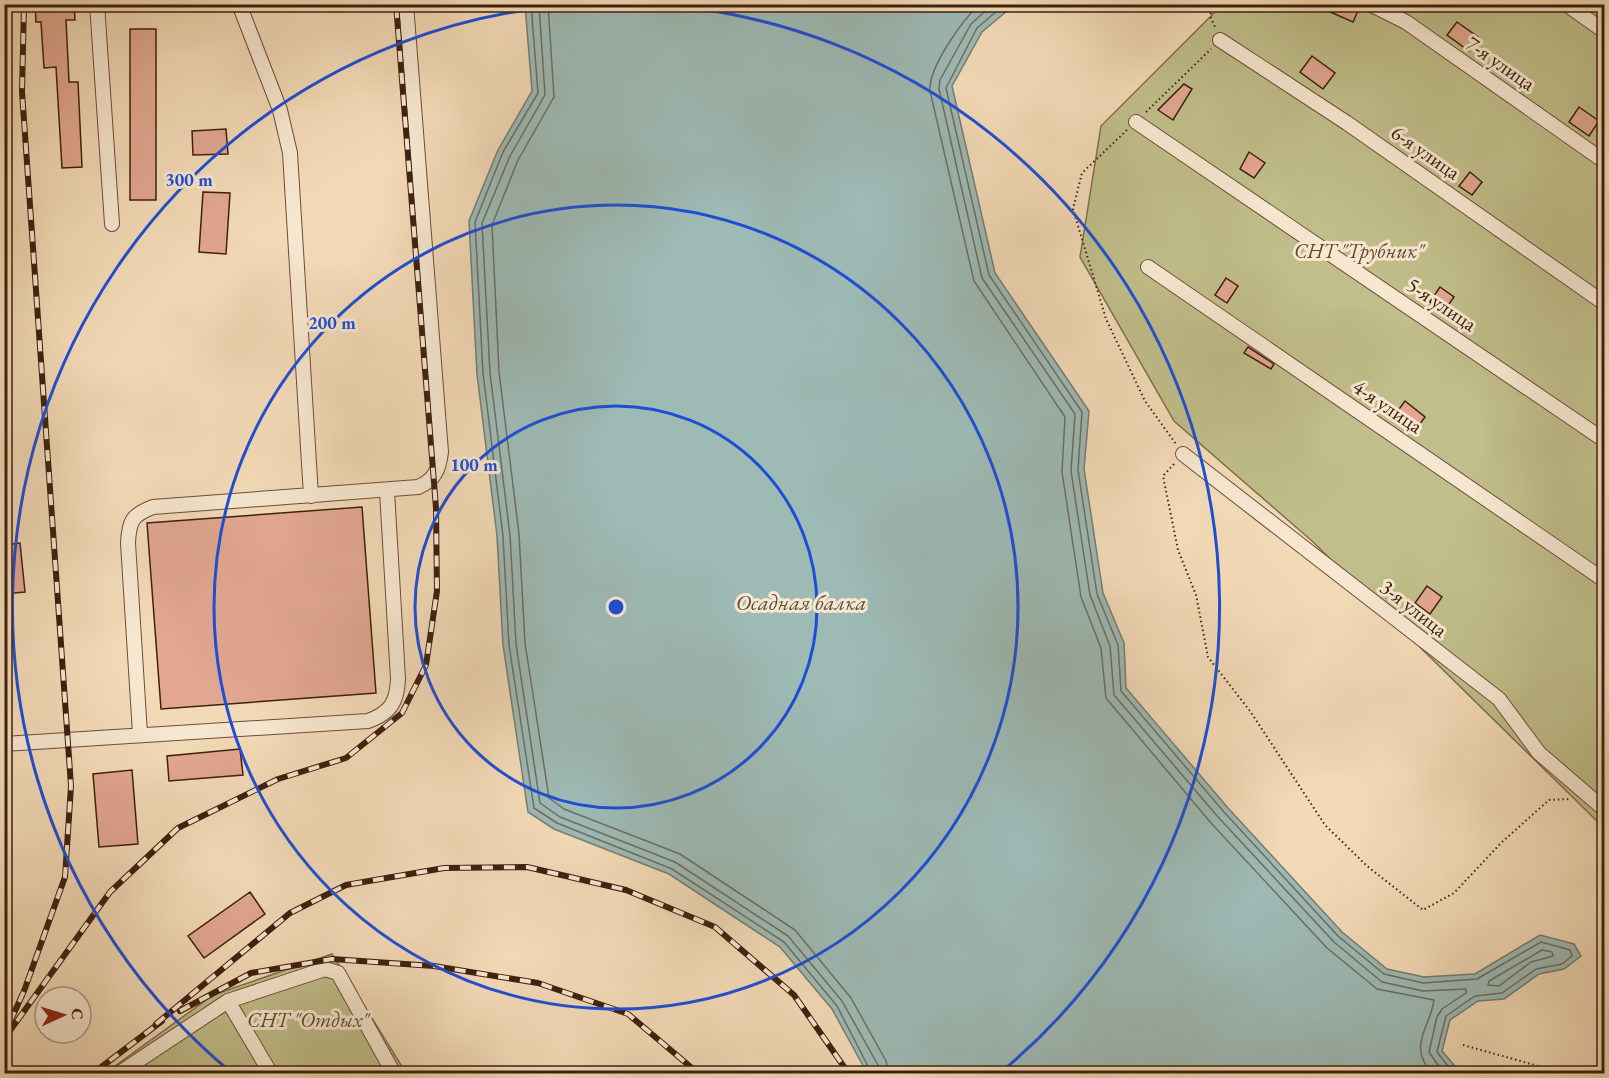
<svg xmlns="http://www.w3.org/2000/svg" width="1609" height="1078" font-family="'EB Garamond',serif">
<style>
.green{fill:#c0be8a;stroke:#7f6f4c;stroke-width:1.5}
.water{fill:#9dbab5;stroke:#777c73;stroke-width:1.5}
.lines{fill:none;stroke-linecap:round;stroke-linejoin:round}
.shore{stroke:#6e6d62;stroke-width:1.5}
.building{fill:#e2a791;stroke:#3e200f;stroke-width:1.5}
.minor-casing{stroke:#6b4e39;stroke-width:16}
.path{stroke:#3e200f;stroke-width:2;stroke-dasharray:1.5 3;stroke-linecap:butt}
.minor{stroke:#f7e7d0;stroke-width:14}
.rail-casing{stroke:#3e200f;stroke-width:6}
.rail{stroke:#f7e7d0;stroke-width:4;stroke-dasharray:11;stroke-linecap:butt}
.ring{fill:none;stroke:#1d4ed8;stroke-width:3}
.labels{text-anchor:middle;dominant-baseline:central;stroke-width:6;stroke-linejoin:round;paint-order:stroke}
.street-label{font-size:21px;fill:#3e200f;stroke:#f7e7d0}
.park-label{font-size:21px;font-style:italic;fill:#5e482e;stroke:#f7e7d0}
.water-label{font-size:22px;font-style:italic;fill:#5a4e41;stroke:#f7e7d0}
.centre{fill:#1d4ed8;stroke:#f7e7d0;stroke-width:3}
.ring-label{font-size:18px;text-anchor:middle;font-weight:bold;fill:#1d4ed8;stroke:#f7e7d0;stroke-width:6;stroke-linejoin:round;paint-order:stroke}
</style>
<rect width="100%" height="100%" fill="#f3dab7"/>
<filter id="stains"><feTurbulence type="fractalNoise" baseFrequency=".00333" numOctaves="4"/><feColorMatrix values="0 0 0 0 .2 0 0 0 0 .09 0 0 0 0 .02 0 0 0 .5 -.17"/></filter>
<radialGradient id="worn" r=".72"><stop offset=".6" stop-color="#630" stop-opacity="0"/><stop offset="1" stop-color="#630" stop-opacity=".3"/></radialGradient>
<path class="green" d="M1222,5H1604V828L1312,541L1174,421L1080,257L1101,126Z
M332,954L406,1073L104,1074L213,995Z"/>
<path class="water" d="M525,5H1014L982,32L952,86L995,273L1089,411L1084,469L1103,593L1124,643L1126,688L1228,808L1342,932L1387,969L1424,977L1475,974L1540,935L1574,944L1581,956L1564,969L1539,974L1504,999L1478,1001L1450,1020L1442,1051L1461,1073H867L832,1009L780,947L669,874L554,829L528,812L503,645L497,536L477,374L469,221L498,150L532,91Z"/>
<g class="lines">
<path class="shore" d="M531,4L538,93L503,152L475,222L483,373L503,536L509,645L534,808L557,823L672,869L784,942L837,1006L872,1074
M539,4L545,95L510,156L482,223L490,373L510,535L516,644L540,803L560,817L675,862L788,936L842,1001L878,1065L880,1074
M548,4L554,97L518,160L492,225L499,372L519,534L525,643L549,798L564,809L680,854L795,930L851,998L886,1061L889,1074
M980,4C963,19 928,68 930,91L974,281L1065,417L1062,472L1081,597L1101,648L1106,698L1211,823L1327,948L1377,989L1434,1000C1430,1029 1407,1044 1432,1074
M993,4L971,24L940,80L939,89L982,278L1075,414L1071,471L1090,595L1110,646L1114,695L1218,817L1334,942L1382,982L1423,991L1466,989V993L1442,1009L1437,1017L1429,1052L1444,1074
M1005,4L977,28L946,88L989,275L1082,412L1078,470L1097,594L1118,645L1121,691L1224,812L1338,936L1384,974L1423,983L1477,979L1541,942L1570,950L1572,956L1562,964L1536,969L1502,993L1475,996L1446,1016L1437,1052L1454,1074
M1542,950L1552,952L1553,956L1531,962L1499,986L1488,985L1489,981Z"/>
</g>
<path class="building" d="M35,4H74L75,20H66L69,82H78L82,167L62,168L56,67L44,68L41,22H36Z
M1312,4H1361L1353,22Z
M1457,22L1478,37L1469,51L1447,35Z
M130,29H156V200H130Z
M1312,56L1335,73L1323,89L1300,72Z
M1184,84L1192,89L1173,120L1158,110Z
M1579,107L1599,121L1589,136L1569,122Z
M226,129L228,154L193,155L192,131Z
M1249,152L1265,163L1254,178L1240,169Z
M1470,172L1482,182L1472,195L1459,186Z
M203,192L230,193L226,254L199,252Z
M1226,278L1238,286L1227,303L1215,295Z
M1440,287L1454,297L1444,311L1430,302Z
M1248,347L1274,364L1271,369L1244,353Z
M1405,401L1425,417L1414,432L1394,416Z
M362,507L376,693L161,709L147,523Z
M20,543L25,592L4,594V545Z
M1427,586L1442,597L1430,614L1415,603Z
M240,749L243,775L169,781L167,756Z
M132,770L138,844L99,847L93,774Z
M250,892L265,914L204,958L188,936Z"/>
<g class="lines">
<g class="minor-casing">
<path id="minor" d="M97,4L112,224
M239,4L280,110L290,153L311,496
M1370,4L1406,22L1604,161
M1566,4L1604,31
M1220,40L1347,123L1604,303
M1136,122L1604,440
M1148,267L1604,580
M1183,454L1499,699L1539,753L1604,809
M140,734L128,543C129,521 132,515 153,507L418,487C435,480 439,469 441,452L406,4
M4,744L368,721C390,713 397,703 398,679L387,491
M228,1001L271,1074
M118,1074L228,1001L325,969L338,973L394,1074"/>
</g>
<path class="path" d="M1213,4L1210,16L1215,27
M1146,112L1211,49
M1127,130L1082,173L1073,209L1106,319L1145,401L1176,444
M1174,464L1163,476L1178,550L1196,595L1208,657L1250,711L1325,825L1367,866L1423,910L1454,893L1501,843L1549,800L1570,799
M1463,1045L1556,1071L1575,1074
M1572,1072L1604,1064"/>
<use href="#minor" class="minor"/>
<g class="rail-casing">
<path id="rail" d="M180,1011L251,973L332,959L434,966L538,983L628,1014L699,1074
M10,1022L24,991L65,877L71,786L22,92L24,4
M156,1024L290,913L346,885L444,868L527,867L626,890L715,927L794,995L849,1074
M4,1039L110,892L178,828L278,779L346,758L402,713L426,665L437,591L436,508L396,4
M92,1074L162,1021"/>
</g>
<use href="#rail" class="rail"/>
</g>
<g class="ring">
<circle cx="616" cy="607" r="201"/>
<circle cx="616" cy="607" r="402"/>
<path d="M232 1073A604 604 0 0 1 569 5M663 5A604 604 0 0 1 1000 1073"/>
</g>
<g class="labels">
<g class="street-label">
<text transform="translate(1501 63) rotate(35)">7-я улица</text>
<text transform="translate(1426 152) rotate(35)">6-я улица</text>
<text transform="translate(1442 304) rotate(34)">5-я улица</text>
<text transform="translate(1388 406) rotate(34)">4-я улица</text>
<text transform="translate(1414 608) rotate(38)">3-я улица</text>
</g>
<g class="park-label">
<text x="1359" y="250">СНТ "Трубник"</text>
<text x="308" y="1019">СНТ "Отдых"</text>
</g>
<g class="water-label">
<text x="801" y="602">Осадная балка</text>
</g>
</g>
<circle cx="616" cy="607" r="9" class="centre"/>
<g class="ring-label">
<text x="189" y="186">300 m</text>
<text x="332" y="329">200 m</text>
<text x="474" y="471">100 m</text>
</g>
<rect width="1609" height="1078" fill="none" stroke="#f3dab7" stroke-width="24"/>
<rect x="6" y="6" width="1597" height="1066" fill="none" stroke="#3e200f" stroke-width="3"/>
<rect x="12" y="12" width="1585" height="1054" fill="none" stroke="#3e200f" stroke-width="1.5"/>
<g transform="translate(63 1015) rotate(86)"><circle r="28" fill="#f7e7d0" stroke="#ad9783" stroke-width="1.5"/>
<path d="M0-4.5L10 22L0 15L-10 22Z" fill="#8f2418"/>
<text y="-9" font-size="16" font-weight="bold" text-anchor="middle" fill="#3e200f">С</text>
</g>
<rect width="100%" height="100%" filter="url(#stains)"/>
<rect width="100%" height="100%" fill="url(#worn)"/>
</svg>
